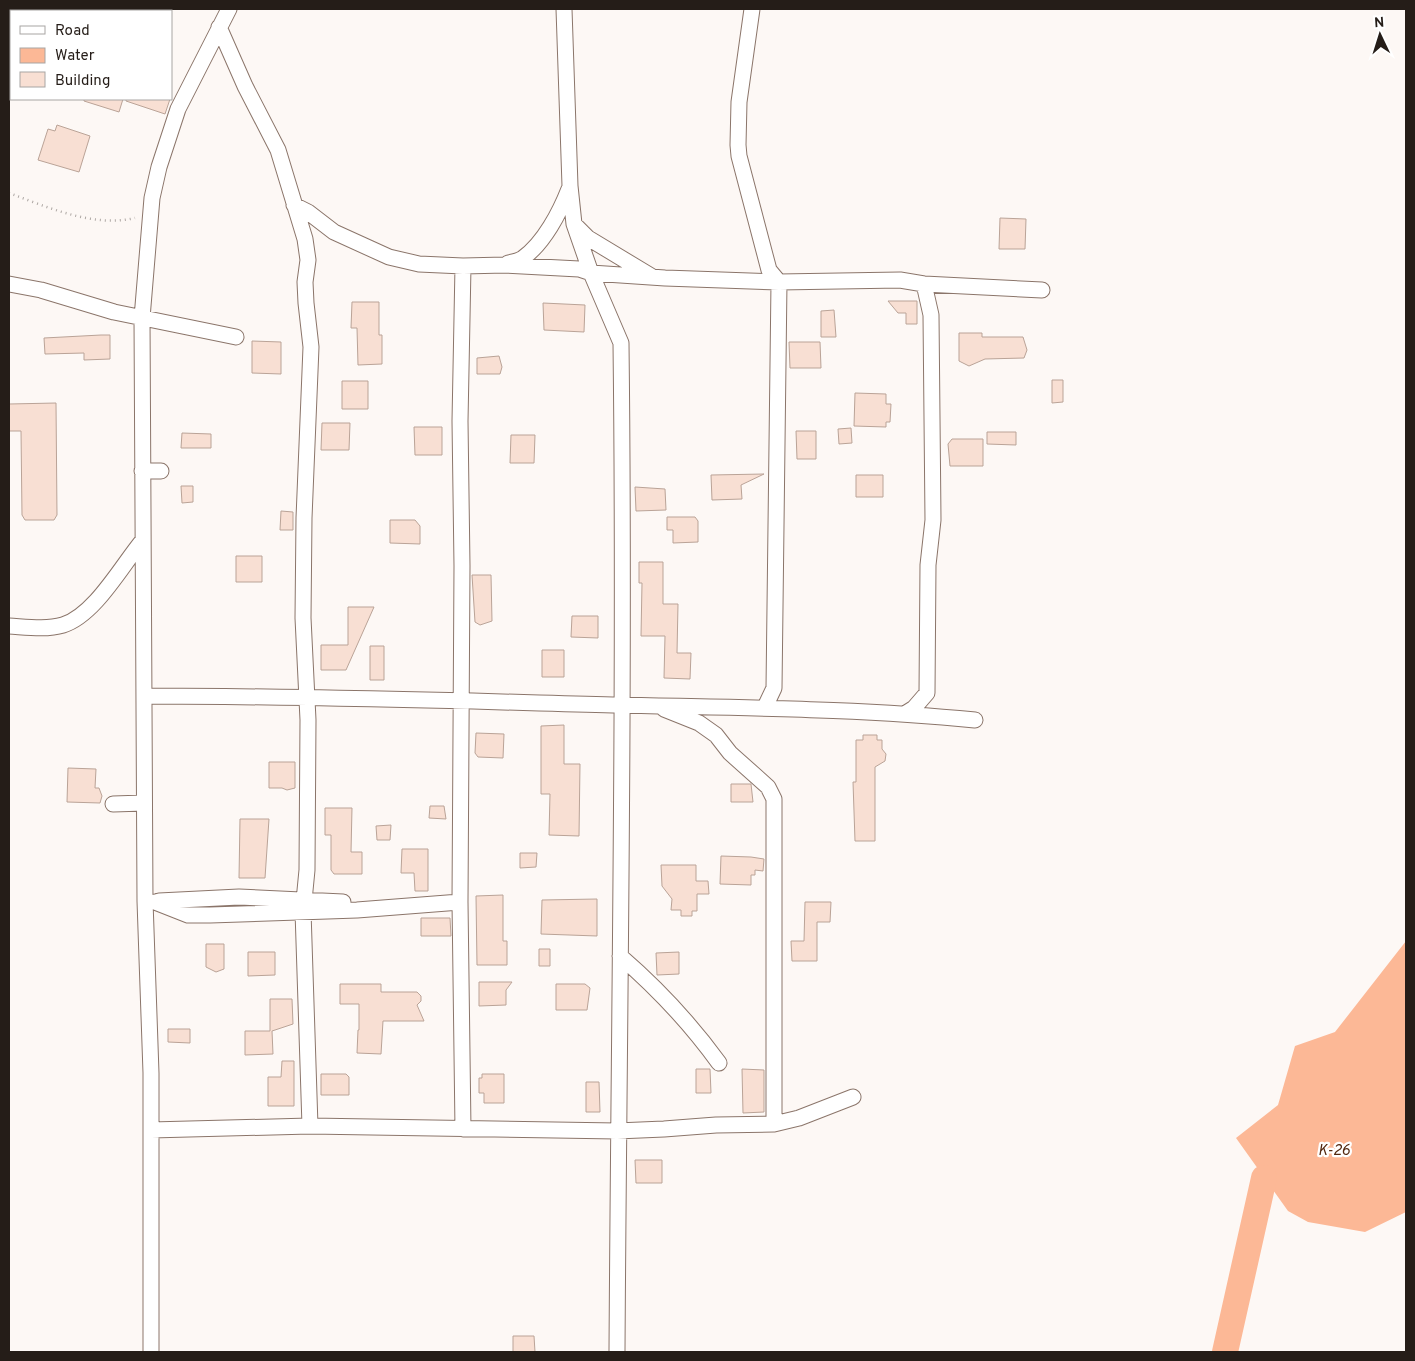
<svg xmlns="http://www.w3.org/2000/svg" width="1415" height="1361" font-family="Overpass,sans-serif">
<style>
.water{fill:#fcb896}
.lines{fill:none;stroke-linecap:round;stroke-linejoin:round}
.river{stroke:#fcb896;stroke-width:26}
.building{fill:#f8dfd3;stroke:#baa397}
.street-casing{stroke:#8b756a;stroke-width:17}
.path{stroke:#ada7a3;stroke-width:2.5;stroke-dasharray:1 4;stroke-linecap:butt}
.street{stroke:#fff;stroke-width:15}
.labels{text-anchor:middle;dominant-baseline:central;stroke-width:4.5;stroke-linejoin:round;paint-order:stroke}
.water-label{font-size:15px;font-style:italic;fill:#532810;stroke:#fff}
</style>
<rect width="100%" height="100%" fill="#fdf8f5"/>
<path class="water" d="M1406,941V1212L1365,1232L1308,1222L1288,1211L1236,1138L1278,1105L1295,1046L1335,1032Z"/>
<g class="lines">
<path class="river" d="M1225,1352L1264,1178"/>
</g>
<path class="building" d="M84,99H123L119,112L84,101Z
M126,99H170L165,114L126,101Z
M57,125L90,136L79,172L38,160L48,129L55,131Z
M1000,218L1026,219L1025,249H999Z
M888,301H917V324H906V313H898Z
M352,302H379V335H382V364L358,365L357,328H351Z
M543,303L585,305L584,332L544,330Z
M834,310L836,337H821V311Z
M959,333H982V337H1023L1027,350L1024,358L985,359L969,366L959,361Z
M101,335H110V359L84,360V353L45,354L44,338Z
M252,341L281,342V374L252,373Z
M789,342H820L821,368H790Z
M499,356L502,367L500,374H477V358Z
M1052,380H1063V402L1052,403Z
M342,381H368V409H342Z
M855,393L886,394V404H891L890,422H886V427L854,426Z
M56,403L57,515L54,520H25L22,515L21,431H9V404Z
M322,423H350L349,450H321Z
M414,427H442V455H415Z
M851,428L852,443L839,444L838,429Z
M796,431H816V459H797Z
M987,432H1016V445L987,444Z
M182,433L211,434V448H181Z
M511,435H535L534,463H510Z
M952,439H983V466H950L948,444Z
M764,474L741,485L742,499L712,500L711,475Z
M856,475H883V497H856Z
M181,486H193V502L182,503Z
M635,487L665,489L666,510L636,511Z
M281,511L293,512V530H280Z
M667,517H695L698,521V542L673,543V530H667Z
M390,520H415L420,526V544L390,543Z
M236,556H262V582H236Z
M639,562H663V604H678L677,653H691L690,679L664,678L665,636H641L642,583H639Z
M472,575H491L492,621L480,625L475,622Z
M348,607H374L346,670H321V645H348Z
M572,616H598V638L571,637Z
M370,646H384V680H370Z
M542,650H564V677H542Z
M564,725V764H580L579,836L549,835L550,794H541V726Z
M476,733L504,734L503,758L478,757L475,753Z
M863,735H877V740H882V749L886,754L885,761L875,767V841H855L853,782H856V740H863Z
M269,762H295V788L287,790L282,788H269Z
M68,768L96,769L95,788H99L102,796L100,803L67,802Z
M731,784H751L753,802H731Z
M430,806H444L446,819L429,818Z
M325,808H352L351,852H362V874H334L331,870V835H325Z
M240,819H269L265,878H239Z
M391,825L390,840H377L376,826Z
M402,849H428V891H415L414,873H401Z
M520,853H537L536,867L520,868Z
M721,856L751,857L764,859L763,871L755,870V875H751V885L720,884Z
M661,865H696V881H708L709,894H697V911H692V916H681V910H671L672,899L662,886Z
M503,895V941H507V965H477L476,896Z
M597,899V936L541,934L542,900Z
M805,902H831L830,922H817V961H792L791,941H804Z
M421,918H450L451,936H421Z
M206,944H224V969L216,972L206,967Z
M539,949H550V966H539Z
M248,952H275V975L248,976Z
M679,952V974L657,975L656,953Z
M479,982H512L506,990V1005L479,1006Z
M340,984H381V992H417L421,996V1001L417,1005L424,1021H383L381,1054L357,1053L358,1030H359V1004H340Z
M556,984H585L590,988L587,1010H556Z
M270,999H292L293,1024L272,1031L273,1054L245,1055V1031H270Z
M168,1029H190V1043L168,1042Z
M282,1061H294V1106H268V1077H281Z
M696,1069H710L711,1093H696Z
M742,1069L764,1070V1112L743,1113Z
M321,1074H346L349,1077V1095H321Z
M482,1074H504V1103H484V1093H479V1078H482Z
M586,1082H599L600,1112H586Z
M635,1160H662V1183H636Z
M513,1336H534L535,1352H513Z"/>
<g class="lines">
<g class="street-casing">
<path id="street" d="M564,9L570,186L574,224L591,273L621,343C625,679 619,1016 617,1352
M752,9L739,102L738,145L739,156L769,270L779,282L774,688L765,707
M219,27L245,86L278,150L305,239L308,260L305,282L306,303L311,347L304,518L303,618L308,720L307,870L303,911L310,1126
M294,205L308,212L334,232L389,257L419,264L463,266L505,265L579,269L591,273L665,278L779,282L900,280L924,284L1042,290
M575,225L588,238L651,276
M508,263C513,262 519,261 523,258C544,243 560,212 569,189
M9,284L41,290L114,312L236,337
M142,471H161
M9,626C26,627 46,630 63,625C95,615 122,565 143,540
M144,696C303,696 461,701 620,705C739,708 857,708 975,720
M664,709L699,723L716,735L730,753L768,787L774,799V1124
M906,713L914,708L927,693L928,565L933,520L931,315L924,284
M113,804L144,803
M159,901L239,897L343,902
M155,902L188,915H210L357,910L460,902
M620,956C657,988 690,1023 719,1063
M463,1129L460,902L462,566L460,421L463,266
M151,1130L310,1126L617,1131L664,1129L716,1125L774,1124L799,1118L853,1097
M151,1352V1073L145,901L142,318L152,198L159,167L178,109L229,9"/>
</g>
<path class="path" d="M9,193C47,207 94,228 135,218"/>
<use href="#street" class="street"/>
</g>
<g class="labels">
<g class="water-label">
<text x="1334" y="1151">К-26</text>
</g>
</g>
<rect width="1415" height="1361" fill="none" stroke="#251d18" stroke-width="20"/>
<rect x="10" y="10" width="162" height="90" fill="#ffffff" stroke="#a8a5a3"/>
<rect x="20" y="26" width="25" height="8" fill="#ffffff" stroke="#a8a5a3"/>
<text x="55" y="35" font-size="15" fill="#251d18">Road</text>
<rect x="20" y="48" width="25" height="15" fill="#fcb896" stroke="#a8a5a3"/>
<text x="55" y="60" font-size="15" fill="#251d18">Water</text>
<rect x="20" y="72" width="25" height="15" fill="#f8dfd3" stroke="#a8a5a3"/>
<text x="55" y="85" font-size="15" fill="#251d18">Building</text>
<g transform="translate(1380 35) rotate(356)" stroke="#ffffff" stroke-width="4" paint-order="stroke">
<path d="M0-4L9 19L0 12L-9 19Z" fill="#251d18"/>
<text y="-8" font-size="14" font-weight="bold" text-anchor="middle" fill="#251d18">N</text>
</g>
</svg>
